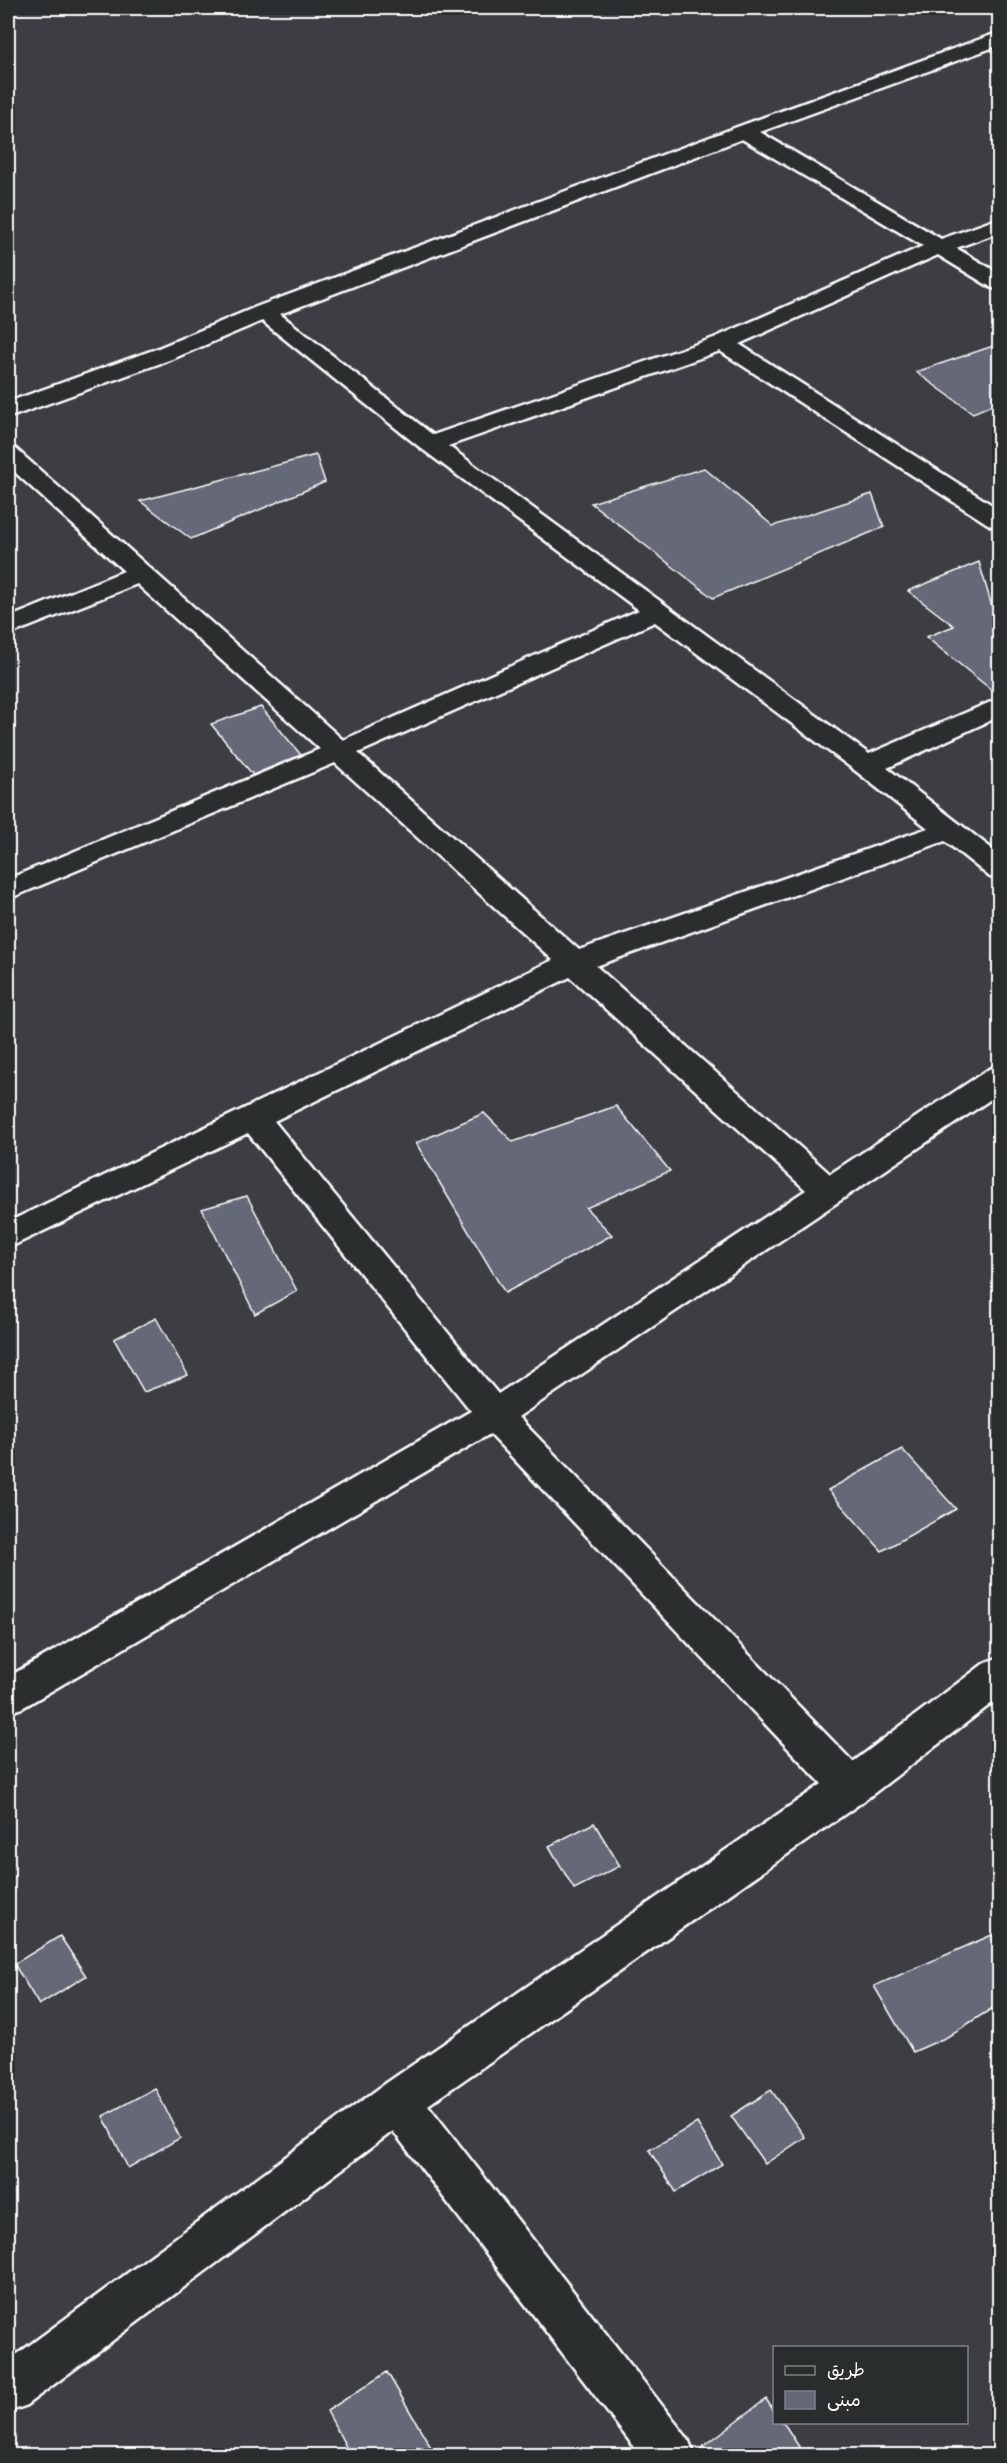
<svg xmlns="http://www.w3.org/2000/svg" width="1007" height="2463" font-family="Kalam,'Playpen Sans Arabic',sans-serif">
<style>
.building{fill:#656776;stroke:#fff;stroke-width:1.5}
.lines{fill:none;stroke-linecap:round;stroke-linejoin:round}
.minor-casing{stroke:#fff;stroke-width:5}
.minor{fill:#2a2d2e;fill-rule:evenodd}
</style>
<rect width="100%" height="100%" fill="#3c3e44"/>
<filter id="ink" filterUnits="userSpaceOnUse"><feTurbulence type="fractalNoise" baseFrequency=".0167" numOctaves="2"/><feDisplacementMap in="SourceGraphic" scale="12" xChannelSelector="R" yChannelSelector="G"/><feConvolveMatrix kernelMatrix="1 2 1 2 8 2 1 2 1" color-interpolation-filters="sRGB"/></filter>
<g filter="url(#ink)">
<path class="building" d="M999,344V402L973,413L916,372Z
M316,455L325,482L191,539L140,501Z
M704,468L773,526L872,494L884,527L713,598L591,503Z
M979,562L993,610L999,608V696L926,637L954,626L908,591Z
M261,707L301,755L253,775L211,724Z
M616,1106L670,1171L586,1208L612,1235L505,1293L416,1143L484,1113L513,1142Z
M247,1196L297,1291L255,1314L202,1209Z
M156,1318L188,1375L144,1392L114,1339Z
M902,1449L956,1509L882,1551L828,1490Z
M594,1823L620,1866L574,1889L549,1846Z
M999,1932V2004L947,2037L913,2052L874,1986Z
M60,1936L86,1976L39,2005L14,1964Z
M155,2088L180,2138L128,2168L103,2116Z
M771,2090L805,2137L765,2164L731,2116Z
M697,2123L722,2164L676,2192L649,2150Z
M387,2372L436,2456H351L327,2411Z
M766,2399L774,2411V2422H783L805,2456H697L696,2452Z"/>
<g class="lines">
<g class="minor-casing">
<path id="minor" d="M1000,32V45L760,132L941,239L1000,218V232L956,248L1000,274V289L992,288L938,255L739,344L1000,510V528L991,526L720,351L448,446L869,754L1000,698V716L887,768L1000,855V879L990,877L945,841L596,966L830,1174L989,1069L1000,1066V1093L518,1417L853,1762L986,1662L1000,1657V1697L865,1800L428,2105L688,2439L695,2456H641L393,2131L25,2406L8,2412V2361L382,2086L822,1784L490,1434L22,1708L8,1713V1677L471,1411L248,1133L8,1248V1222L553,960L335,763L8,899V879L320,749L137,584L8,635V618L124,571L8,466V447L16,449L343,740L639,610L422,449L262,321L172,359L16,415L8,417V402L156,349L256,307L737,127ZM742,139L923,246L714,338L433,435L280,314ZM655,622L857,772L928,828L579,950L358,753ZM570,977L806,1190L498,1394L274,1121Z"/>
</g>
<use href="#minor" class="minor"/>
</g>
</g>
<rect width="1007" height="2463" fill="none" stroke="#2a2d2e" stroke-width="30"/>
<rect x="15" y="15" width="977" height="2433" fill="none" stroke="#fff" stroke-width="2" filter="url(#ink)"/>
<rect x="773" y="2346" width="195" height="78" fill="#2a2d2e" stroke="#7f8182" stroke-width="1.5"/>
<rect x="785" y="2366" width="30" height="9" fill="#2a2d2e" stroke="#7f8182" stroke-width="1.5"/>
<text x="827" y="2376" font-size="18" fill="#ffffff">طريق</text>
<rect x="785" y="2391" width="30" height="18" fill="#656776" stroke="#7f8182" stroke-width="1.5"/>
<text x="827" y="2406" font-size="18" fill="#ffffff">مبنى</text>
</svg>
